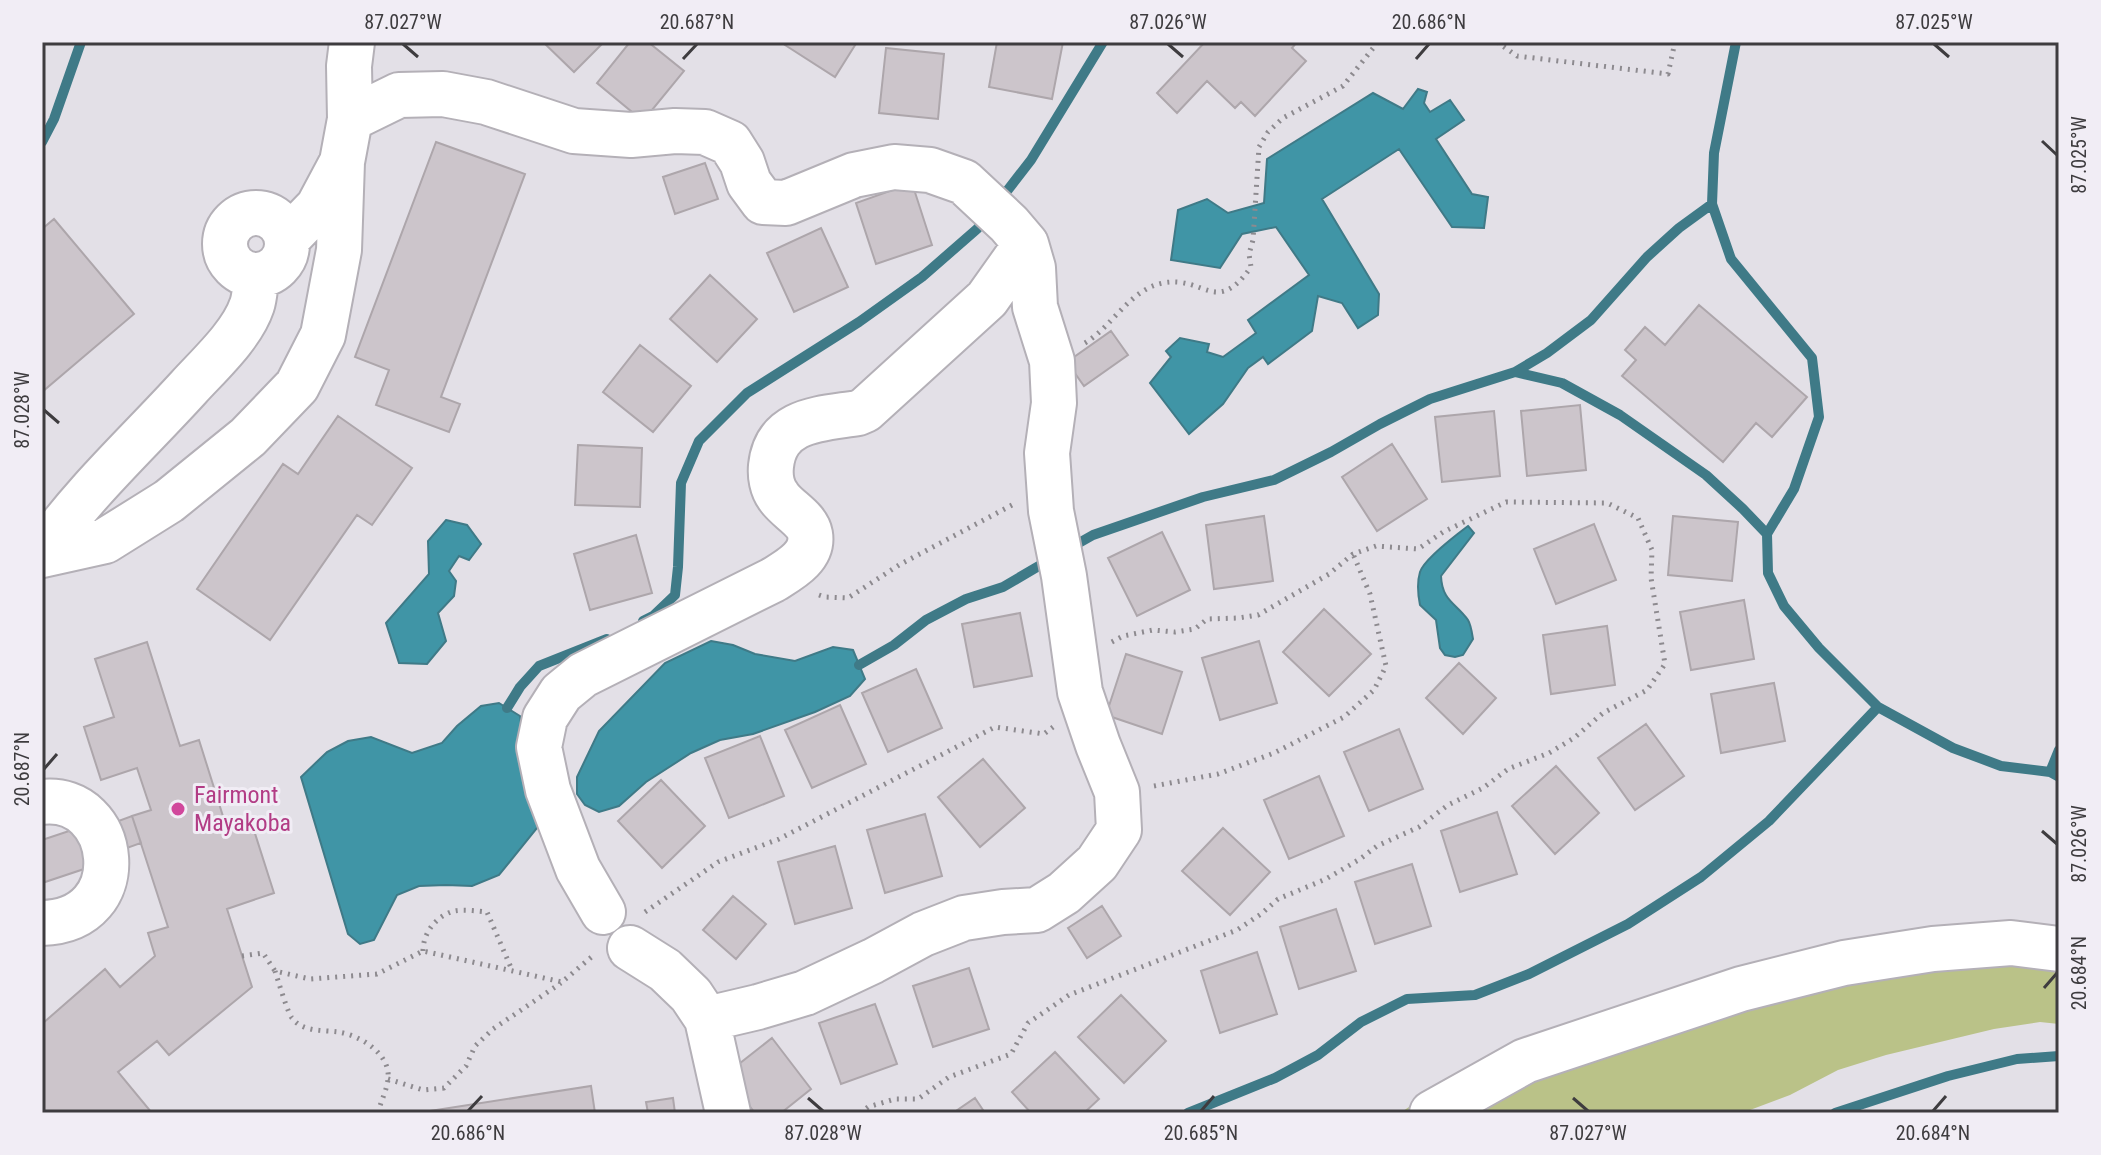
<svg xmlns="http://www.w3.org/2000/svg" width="2101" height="1155" font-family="'Roboto Condensed',sans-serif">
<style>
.green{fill:#bac288}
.water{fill:#4095a6;stroke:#3f7a87;stroke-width:2}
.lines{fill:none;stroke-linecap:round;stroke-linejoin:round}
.stream{stroke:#3f7a87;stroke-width:10}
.building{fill:#ccc5cb;stroke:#ada6ab;stroke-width:2}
.minor-casing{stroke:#b4b0b7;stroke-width:48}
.path{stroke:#8d8a8f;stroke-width:5;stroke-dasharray:2 6;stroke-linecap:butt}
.minor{stroke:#fff;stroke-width:44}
.ticks{fill:none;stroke:#3e3c3f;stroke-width:3}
.hotel-dot{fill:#d1479c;stroke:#f1edf5;stroke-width:3}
.labels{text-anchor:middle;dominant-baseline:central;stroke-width:6;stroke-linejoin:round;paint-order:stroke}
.hotel-label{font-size:24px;fill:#b23c85;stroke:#f1edf5;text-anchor:start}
.neatline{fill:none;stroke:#3e3c3f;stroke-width:3}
.ticks-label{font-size:20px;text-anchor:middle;fill:#3e3c3f}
</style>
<rect width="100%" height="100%" fill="#e3e0e7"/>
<path class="green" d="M2059,929V1024L2040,1022L1994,1029L1886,1055L1838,1070L1790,1095L1742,1113H1400L1430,1093L1626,1008L1686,983L1747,965L1804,951Z"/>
<path class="water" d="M1418,89L1427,92L1424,103L1430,112L1450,100L1464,120L1436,139L1472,194L1488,197L1484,228L1452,227L1399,149L1322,199L1379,294L1378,315L1358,328L1342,303L1318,296L1312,331L1268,364L1263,357L1248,368L1223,404L1189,434L1150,383L1171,357L1166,351L1180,338L1209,344L1207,352L1223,357L1256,333L1248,320L1309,275L1276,227L1242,234L1220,268L1171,260L1178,210L1207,199L1228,213L1264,203L1267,159L1373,93L1403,109Z
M446,520L467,525L481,544L469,560L459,556L449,571L456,581L454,596L438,613L446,641L427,664L399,663L386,623L429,574L428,541Z
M1468,526L1474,533L1441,576C1442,601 1456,603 1468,620C1471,625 1472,633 1473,639L1463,655L1455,657L1445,655L1440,648L1436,620L1420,605C1418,595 1417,582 1420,572C1424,560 1456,535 1468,526Z
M711,641L733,645L755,654L795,661L833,647L853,650L865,679L850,696L815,712L753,734L720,740L691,753L646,782L619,806L599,812L585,805L577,794V777L599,731L665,663Z
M499,703L520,716L524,742L541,823L499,875L472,886L446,885L419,886L397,895L374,940L360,944L348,934L301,777L327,752L348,741L371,737L412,753L442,743L457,726L481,706Z"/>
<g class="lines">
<path class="stream" d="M1736,42L1714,153L1712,204L1731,259L1812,358L1819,417L1794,489L1767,534L1768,573L1784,606L1819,648L1878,707L1953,748L2001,766L2050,772L2059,777
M42,142L54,119L81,42
M1000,200L1031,160L1103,42
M1515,372L1547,353L1591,320L1647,257L1679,228L1712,204
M1070,548L1093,535L1203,497L1274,480L1331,452L1380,424L1430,399L1515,372L1562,383L1620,415L1706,475L1743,509L1767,534
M643,621L653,616L675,595L678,567L681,483L699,441L747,393L859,322L922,277L977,229L988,216
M859,665L894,645L926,620L966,599L1003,587L1049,560
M507,708L520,687L539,666L607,639
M2050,772L2059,750
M1188,1113L1275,1078L1318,1055L1361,1022L1407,999L1475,995L1529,974L1628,924L1701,877L1769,821L1878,707
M1835,1113L1948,1076L2017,1059L2059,1056"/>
</g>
<path class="building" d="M543,42H604L574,72Z
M630,42H648L684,71L643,121L597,83Z
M787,42H857L835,77L785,45Z
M997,42H1063L1052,99L989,87Z
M1205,42H1297L1292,48L1306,61L1255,116L1241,102L1235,108L1207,81L1177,113L1157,93Z
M886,48L944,54L938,119L879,113Z
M436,142L525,174L441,397L460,404L449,432L376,405L389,370L355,357Z
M705,163L718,199L675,214L663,177Z
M912,183L932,245L876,264L856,203Z
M54,219L134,314L42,392V229Z
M821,228L848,287L794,312L767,253Z
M710,275L757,319L717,362L670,319Z
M1699,305L1807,397L1772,437L1756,423L1723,462L1622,376L1636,360L1625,350L1645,327L1665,345Z
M1111,331L1128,355L1084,386L1067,362Z
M640,345L691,386L653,432L603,392Z
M1580,405L1586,470L1527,476L1521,411Z
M1494,411L1500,476L1442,482L1435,417Z
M338,416L412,468L372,525L357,515L270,640L197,589L283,464L298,474Z
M1392,444L1427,499L1377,531L1342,477Z
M578,445L642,448L640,507L575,505Z
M1264,516L1273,581L1214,589L1206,525Z
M1673,516L1738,522L1732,581L1668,575Z
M1594,524L1616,580L1556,604L1534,549Z
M1162,532L1190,590L1137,616L1108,558Z
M636,535L652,593L590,610L574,554Z
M1744,600L1754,659L1691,670L1680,612Z
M1324,609L1371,654L1329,696L1283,652Z
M1020,613L1032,676L974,687L962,624Z
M1607,626L1615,685L1551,694L1543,635Z
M1259,641L1277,703L1220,720L1202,658Z
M147,642L180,746L199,740L227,829L251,821L274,893L227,909L252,987L169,1055L157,1041L118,1072L152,1113H42V1024L105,969L120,987L155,956L148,933L168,927L132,816L151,810L137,768L101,780L84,727L114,717L95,659Z
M1126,654L1182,672L1162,734L1106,715Z
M1459,663L1496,698L1463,734L1426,698Z
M916,669L942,728L888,752L862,693Z
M1774,683L1785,741L1721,753L1711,694Z
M840,705L866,764L812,788L785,730Z
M1646,724L1684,776L1635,810L1598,758Z
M1399,729L1423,789L1369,811L1344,752Z
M760,736L784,796L729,818L705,758Z
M983,759L1025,808L980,847L938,797Z
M1556,766L1599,813L1555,854L1512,806Z
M1319,776L1344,836L1289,859L1264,800Z
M661,780L705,826L662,868L618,821Z
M1497,812L1517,874L1460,892L1441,831Z
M925,814L942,876L885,893L867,830Z
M114,816L116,822L132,816L141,843L121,850L123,856L42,883V840Z
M1223,828L1270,872L1230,915L1182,871Z
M835,846L852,908L795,924L778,862Z
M1412,864L1431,926L1375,944L1355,882Z
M733,896L766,924L736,959L703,930Z
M1102,906L1121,936L1087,958L1068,928Z
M1336,909L1356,971L1299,989L1280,927Z
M1257,952L1277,1014L1220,1033L1201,971Z
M969,968L989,1029L933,1047L913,986Z
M1121,995L1166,1041L1124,1083L1078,1037Z
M875,1004L897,1064L841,1084L819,1023Z
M772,1038L811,1089L781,1113H755L725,1075Z
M1055,1052L1099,1099L1084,1113H1031L1012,1092Z
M591,1086L595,1113H417Z
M673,1098L675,1113H648L646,1102Z
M975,1098L985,1113H953Z"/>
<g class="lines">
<g class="minor-casing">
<path id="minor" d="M350,119L399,95L443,94L486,102L574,131L631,135L675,131L705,132L730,143L742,162L749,183L763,202L786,203L854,175L894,167L930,170L964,182L1009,224L1026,244L1033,268L1035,307L1052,361L1054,403L1047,453L1051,511L1064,576L1080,692L1098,745L1117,792L1119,830L1097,863L1064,893L1037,910L1003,912L964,918L923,934L873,961L805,993L758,1007L707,1019
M225 244a31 31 0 1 1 62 0a31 31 0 1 1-62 0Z
M287,239L318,207L342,162L350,119L349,66L352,42
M42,552C85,491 139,442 189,387C210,364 242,335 252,305C255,296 255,284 257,275
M42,555L105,541L169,501L248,437L297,386L323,335L339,250L342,162
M42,802C119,793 136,921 42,923
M603,912L578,869L548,790L539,747L545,718L561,693L583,675L773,580C789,570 814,557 810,534C807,518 786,509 778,496C772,488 770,476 771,466C776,418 822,419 858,413L865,410L987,299L1026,244
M630,948L665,970L691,995L707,1019L728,1113
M1432,1113L1525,1061L1741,989L1844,963L1933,949L2011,943L2059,949"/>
</g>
<path class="path" d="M1497,42L1517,56L1668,74L1675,42
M1085,343C1112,327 1130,289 1163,283C1204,275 1216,317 1251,267L1249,254L1253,240L1259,147L1268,132L1283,118L1343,86L1378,42
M819,595L825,597L848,598L899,565L1012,505
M1154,786L1218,774L1274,753L1344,717L1374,690L1386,666L1370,594L1353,554
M645,912L718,862L779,839L995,727L1044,734L1053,727
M423,951C423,933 436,916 454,911C463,909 477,911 487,912L512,970
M242,956L263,953L275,971L310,979L377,974L423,951L562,982L595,954
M275,971C278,980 288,1014 292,1018C302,1032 323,1030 338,1032C360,1035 391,1054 388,1079C387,1089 382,1099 379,1109
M388,1079L423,1090L444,1088L466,1066L475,1046L493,1029L561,983
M860,1113L868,1107L895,1099H918L949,1077L1011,1054L1028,1023L1069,995L1237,930L1261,914L1278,899L1326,879L1360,859L1377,846L1419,827L1448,805L1483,788L1508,769L1549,753L1574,738L1603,713L1647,690L1665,664L1651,578L1652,550L1638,518L1607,503L1506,502L1443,532L1418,549L1376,546L1353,554L1329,574L1258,615L1238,618L1207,619L1195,629L1175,632L1153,630L1123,636L1110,643"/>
<use href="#minor" class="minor"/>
</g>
<path class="ticks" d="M403,44L418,57M1168,44L1183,57M1934,44L1949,57M683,59L697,44M1416,59L1429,44M2042,141L2057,155M44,410L59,423M44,769L57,754M2042,831L2057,844M2044,988L2057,973M808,1098L823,1111M1573,1098L1588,1111M468,1111L482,1096M1201,1111L1214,1096M1933,1111L1946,1096"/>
<circle class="hotel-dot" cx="178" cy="809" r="8"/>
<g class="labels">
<g class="hotel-label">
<text x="194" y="795">Fairmont<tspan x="194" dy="28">Mayakoba</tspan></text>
</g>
</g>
<rect width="2101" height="1155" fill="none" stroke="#f1edf5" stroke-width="88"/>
<rect x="44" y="44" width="2013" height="1067" class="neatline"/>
<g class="ticks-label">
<text x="403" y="29">87.027°W</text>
<text x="697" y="29">20.687°N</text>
<text x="1168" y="29">87.026°W</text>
<text x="1429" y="29">20.686°N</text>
<text x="1934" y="29">87.025°W</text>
<text transform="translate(2079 155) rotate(-90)" y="7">87.025°W</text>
<text transform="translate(22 410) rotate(-90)" y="7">87.028°W</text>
<text transform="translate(22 769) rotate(-90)" y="7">20.687°N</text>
<text transform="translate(2079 844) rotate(-90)" y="7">87.026°W</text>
<text transform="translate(2079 973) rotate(-90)" y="7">20.684°N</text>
<text x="468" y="1140">20.686°N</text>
<text x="823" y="1140">87.028°W</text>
<text x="1201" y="1140">20.685°N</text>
<text x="1588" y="1140">87.027°W</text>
<text x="1933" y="1140">20.684°N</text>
</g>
</svg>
